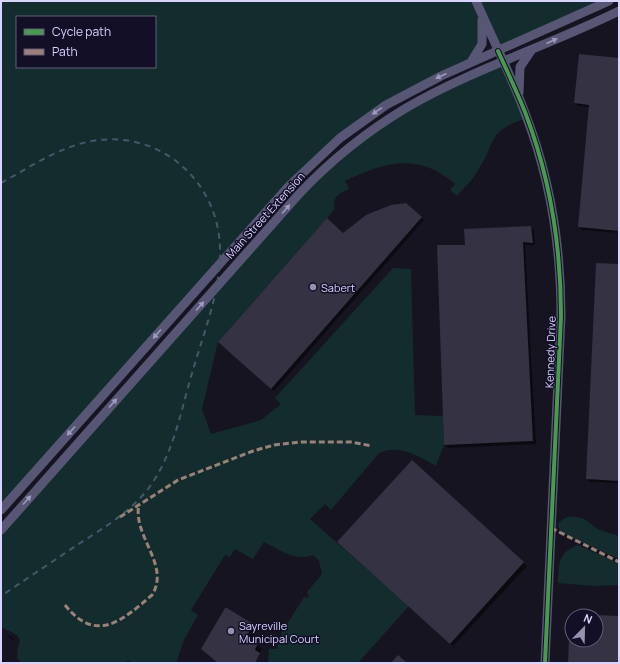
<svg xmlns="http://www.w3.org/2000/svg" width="620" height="664" font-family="Manrope,sans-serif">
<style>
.green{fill:#132c2d;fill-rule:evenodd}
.shadow{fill:#0007}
.building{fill:#343243}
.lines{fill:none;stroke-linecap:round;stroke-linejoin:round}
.secondary{stroke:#575674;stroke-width:9}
.rail{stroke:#43596b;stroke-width:2;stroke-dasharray:6 5;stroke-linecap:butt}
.quiet{stroke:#9e8076;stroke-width:3;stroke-dasharray:6 3;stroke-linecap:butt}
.cycleway-casing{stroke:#130f26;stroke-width:6}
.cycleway{stroke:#469c4c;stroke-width:4}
.oneway{fill:#9e9bc0}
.poi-dot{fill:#9591b1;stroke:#130f26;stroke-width:1.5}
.labels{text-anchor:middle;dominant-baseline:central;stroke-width:3;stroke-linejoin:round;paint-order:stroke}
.street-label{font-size:11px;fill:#d9d4ff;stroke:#130f26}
.poi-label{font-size:11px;fill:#d9d4ff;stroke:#130f26;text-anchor:start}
</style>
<rect width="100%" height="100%" fill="#161421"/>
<path class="green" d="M1,1H609L498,51L483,16V38L471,63L396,99L322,153L1,510ZM17,17H155V67H17Z
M503,62L527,118C485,132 498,140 477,172C472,181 463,188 457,196L450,190L455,184C418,152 385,162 345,181L349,189C340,193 331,197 335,209L218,342L202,409L211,434L261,420L281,404L275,398L393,268L411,269L415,415L443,416L444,445L436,466C417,456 401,444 379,453L331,510L325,504L310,519L409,606L358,663H268L269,649H277L282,632L304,597L309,598L307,592L322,574L319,561L313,555C295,562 280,550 264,542L253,559L235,549L230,557L225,555L191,610L198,615L184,640L176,663H133L128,660L126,663H22L17,658L18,647L20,641L17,635L1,627V530L299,194L386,120Z
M567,517C589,516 585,522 600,530C606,532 613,534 619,536V559L561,533L558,526L559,522Z
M578,545L619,563V585L593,586L558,583C559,564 557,553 578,545Z"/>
<path class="shadow" d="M619,59V233L582,230L579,227L590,107L578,106L575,103Z
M406,204L424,220L274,391L222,345L355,224L377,211Z
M531,227L534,230L535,245H525L536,444L448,448L445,445L466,246Z
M619,265V483L590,482L587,479Z
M412,461L527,566L453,646L339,541Z
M227,609L257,629L251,639L262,649L254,663H219Z
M9,635L15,639L14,640L8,637Z
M1,659L6,662L7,663H1Z"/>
<path class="building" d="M579,54L619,58V231L578,227L589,105L574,103Z
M406,203L422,217L271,389L218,342L327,218L343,233L366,215L391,205Z
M531,226L533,243L523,242L533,441L444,445L437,245H465L464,229Z
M596,263L619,264V481L586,479Z
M412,460L524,562L450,644L337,542Z
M225,608H227L253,624L247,636L258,643L255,650L260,653L255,663H218L201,649Z
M570,614L593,615L572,616V640H596V615L619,616V663H568Z
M398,655L407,663H391Z"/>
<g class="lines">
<path class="secondary" d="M476,1C492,38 511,75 525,113C550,177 561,247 561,316L545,663
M471,62L482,44V20
M519,93L520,67L531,51
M1,510L289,186L340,138L386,105L441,76L609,1
M1,530L299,194C331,160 366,132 406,108C471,70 550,45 619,11"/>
<path class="rail" d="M1,183C25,170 50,153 76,145C150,121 221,176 220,253C220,292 204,332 193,370C181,409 174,455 148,489C129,513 102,529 77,545C52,562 26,579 1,596"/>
<path class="quiet" d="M120,517L178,480L253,451L274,445L301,442H351L372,446
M551,528L619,562
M65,605C96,644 122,621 152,595C171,565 132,536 139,504"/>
<g class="cycleway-casing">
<path id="cycleway" d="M498,51C507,71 517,92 525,112C550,177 561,247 561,316L545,663"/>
</g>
<use href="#cycleway" class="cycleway"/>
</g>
<defs><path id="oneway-solid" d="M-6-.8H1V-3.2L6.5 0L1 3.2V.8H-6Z"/></defs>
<g class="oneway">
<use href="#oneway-solid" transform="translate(552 41) rotate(-24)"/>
<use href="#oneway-solid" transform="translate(441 76) rotate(155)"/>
<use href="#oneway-solid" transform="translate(377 111) rotate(146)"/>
<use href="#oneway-solid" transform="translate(286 209) rotate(-49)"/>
<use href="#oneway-solid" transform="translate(200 306) rotate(-48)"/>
<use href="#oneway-solid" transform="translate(157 334) rotate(132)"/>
<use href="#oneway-solid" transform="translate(113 403) rotate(-48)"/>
<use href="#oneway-solid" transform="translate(71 431) rotate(132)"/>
<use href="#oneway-solid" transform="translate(27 500) rotate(-48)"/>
</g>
<g class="poi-dot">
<circle cx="313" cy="287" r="4"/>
<circle cx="231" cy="631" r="4"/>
</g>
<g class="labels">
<g class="street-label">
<text transform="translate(265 215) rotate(-48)">Main Street Extension</text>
<text transform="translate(550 352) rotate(-88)">Kennedy Drive</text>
</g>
<g class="poi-label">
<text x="321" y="287">Sabert</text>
<text x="239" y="625">Sayreville<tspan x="239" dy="13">Municipal Court</tspan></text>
</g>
</g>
<rect width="620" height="664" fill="none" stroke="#d9d4ff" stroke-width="4"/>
<rect x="16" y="16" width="140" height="52" fill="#130f26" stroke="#625e7d"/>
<rect x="24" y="29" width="20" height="6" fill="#469c4c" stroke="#625e7d"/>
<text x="52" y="36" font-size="12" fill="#d9d4ff">Cycle path</text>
<rect x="24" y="49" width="20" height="6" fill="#9e8076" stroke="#625e7d"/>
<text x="52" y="56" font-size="12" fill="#d9d4ff">Path</text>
<g transform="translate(584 628) rotate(23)"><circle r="19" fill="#130f26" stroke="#625e7d"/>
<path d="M0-3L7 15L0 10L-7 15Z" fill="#9591b1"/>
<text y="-6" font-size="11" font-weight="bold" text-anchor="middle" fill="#d9d4ff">N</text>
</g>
</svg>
